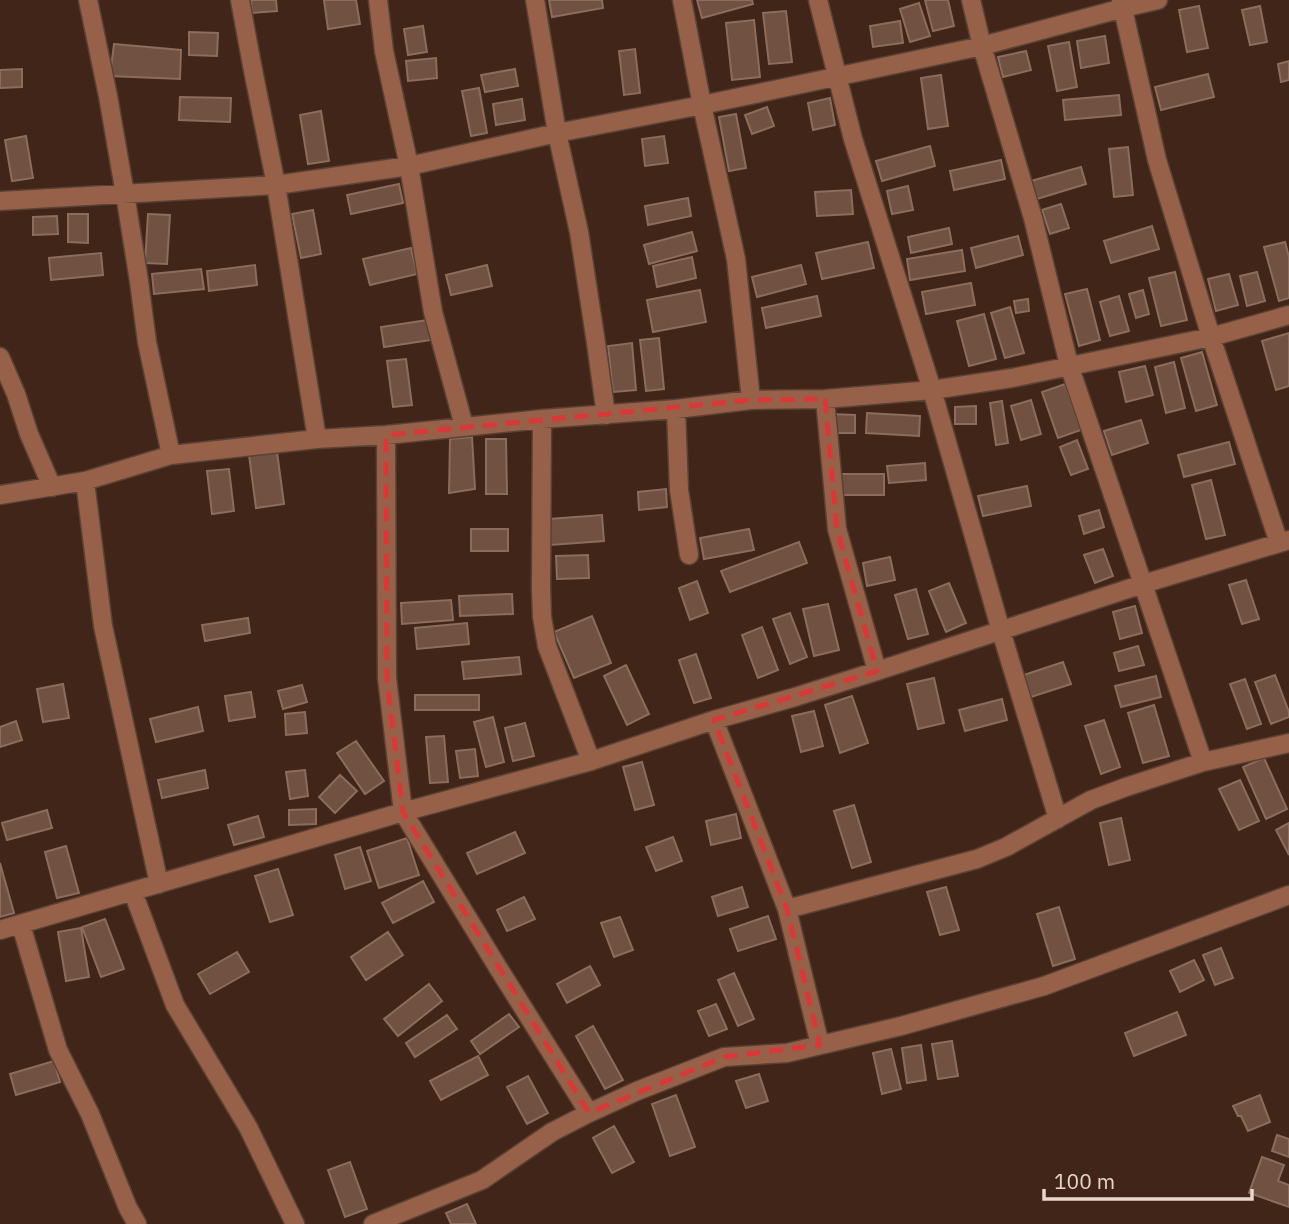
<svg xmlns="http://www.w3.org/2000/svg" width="1289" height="1224" font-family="'IBM Plex Sans',sans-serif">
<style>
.building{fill:#705142;stroke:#8c6c5c;stroke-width:2}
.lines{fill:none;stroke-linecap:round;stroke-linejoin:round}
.minor-casing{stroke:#5b4135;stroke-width:21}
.minor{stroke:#966148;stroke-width:18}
.marked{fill:none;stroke:#d83938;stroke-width:5;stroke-dasharray:14 9;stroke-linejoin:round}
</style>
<rect width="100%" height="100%" fill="#402518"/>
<path class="building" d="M251,0H276L277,11L252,13Z
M324,0H356L360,24L328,29Z
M549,0H602L603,8L552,17Z
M697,0H752L753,4L702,18Z
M925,0H948L954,26L933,31Z
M919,3L930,36L910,42L900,9Z
M1199,6L1208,48L1187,52L1179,10Z
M1260,6L1267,42L1250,45L1242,10Z
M786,11L792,62L769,64L763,13Z
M754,20L760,77L732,80L726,23Z
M900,21L903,43L873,47L870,26Z
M423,26L427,52L408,55L404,29Z
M189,32L218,33L217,56L189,55Z
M1105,36L1109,63L1081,68L1077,41Z
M1069,42L1077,87L1057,91L1048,46Z
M114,44L181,50L180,79L110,76Z
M635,49L640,93L624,95L619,51Z
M1026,51L1031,70L1003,77L998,57Z
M436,58L437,78L408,81L406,61Z
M1289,61V80L1281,82L1278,64Z
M22,69V87L0,88V70Z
M515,69L518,86L485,92L481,75Z
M1208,74L1214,97L1161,110L1155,87Z
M941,75L948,126L928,129L921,78Z
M479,88L487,133L471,136L462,91Z
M1119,95L1121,115L1065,120L1063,100Z
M180,97L231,98L230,122L179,120Z
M830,98L835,125L813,130L808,103Z
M522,99L525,120L496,125L493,104Z
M767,107L774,126L752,134L745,115Z
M321,111L329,161L308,164L300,115Z
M736,114L746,168L729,171L719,117Z
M26,136L33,178L12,181L5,140Z
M664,136L668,163L645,166L642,139Z
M930,146L935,166L882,181L876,161Z
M1128,147L1133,195L1114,197L1109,149Z
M1001,160L1005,179L954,190L950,171Z
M1081,167L1086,184L1037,199L1031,181Z
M399,184L403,203L351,214L347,195Z
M908,186L913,210L892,214L887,191Z
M851,190L853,214L817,216L815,192Z
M688,198L691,216L648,225L645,206Z
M1061,204L1069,228L1050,234L1042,210Z
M313,210L321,254L301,258L292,214Z
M68,214H88V243L68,242Z
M148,214L170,215L167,264L145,263Z
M57,216L58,234L33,235V217Z
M1152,226L1159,249L1111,263L1104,241Z
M949,228L952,244L911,253L908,237Z
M692,232L697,251L649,264L644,245Z
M1018,236L1023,255L976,268L971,248Z
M868,242L874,268L822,279L816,253Z
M1285,242L1289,257V298L1279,301L1264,247Z
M411,248L417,274L370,285L363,259Z
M962,250L965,271L910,280L907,259Z
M101,253L103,275L51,280L49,258Z
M692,257L696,278L657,287L653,266Z
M255,265L257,285L209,291L207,271Z
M487,265L492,286L451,295L446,275Z
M801,265L806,284L757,297L752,277Z
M201,269L204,289L154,294L152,274Z
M1175,272L1187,320L1161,326L1149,278Z
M1257,272L1265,301L1247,306L1240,276Z
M1229,274L1238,305L1216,311L1208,279Z
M971,283L975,305L926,314L922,292Z
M1087,289L1100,340L1079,346L1065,294Z
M700,290L706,322L653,332L647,300Z
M1143,290L1149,314L1136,318L1129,294Z
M817,296L821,316L766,328L762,308Z
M1119,296L1129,331L1110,336L1100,302Z
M1028,299L1029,311L1016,313L1014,301Z
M1010,307L1024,353L1005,358L991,313Z
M984,314L996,359L969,366L957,321Z
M428,320L431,340L384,347L381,327Z
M1289,333V386L1276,390L1262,341Z
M659,338L664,389L646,391L640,340Z
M632,343L636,390L613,392L608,346Z
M1202,352L1217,405L1196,411L1181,358Z
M406,359L412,405L393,407L387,361Z
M1174,362L1185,408L1166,413L1155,367Z
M1145,366L1153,395L1126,402L1119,372Z
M1065,384L1081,430L1058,438L1042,392Z
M1031,400L1041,434L1021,440L1011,406Z
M1002,401L1008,443L996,445L990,403Z
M976,406V424H955V407Z
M867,413L920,416L919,436L866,433Z
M831,414L855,415V433H830Z
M1141,420L1148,443L1112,455L1104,431Z
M472,437L475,489L449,493L450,439Z
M486,439H506L507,494H486Z
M1077,440L1088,469L1071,475L1060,447Z
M1229,442L1235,464L1184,477L1178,455Z
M277,452L284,504L256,508L249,455Z
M925,463L926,480L889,483L887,466Z
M229,469L234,511L212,514L207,471Z
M835,474H884V495H835Z
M1211,480L1225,535L1206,539L1192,485Z
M1027,486L1031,506L983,516L978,496Z
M666,489L667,507L639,510L638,492Z
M1099,510L1104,527L1084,534L1079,516Z
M602,515L604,541L550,545L549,519Z
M471,529H508V551H471Z
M749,529L754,550L704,559L700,538Z
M799,542L807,563L730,592L721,571Z
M1103,549L1113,576L1095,583L1084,555Z
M588,555L589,578L557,579L556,556Z
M890,557L895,580L867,586L863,563Z
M1246,580L1259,619L1242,624L1229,585Z
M697,581L708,613L690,620L679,588Z
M949,583L966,623L946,632L929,591Z
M916,589L928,634L908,639L895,595Z
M512,594L513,614L460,616L459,596Z
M451,600L453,620L402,624L401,603Z
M828,604L839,650L814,656L803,609Z
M1135,606L1142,633L1120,639L1113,612Z
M790,613L807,657L790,664L773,619Z
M592,616L611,663L574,678L554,632Z
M248,618L250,633L205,641L202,625Z
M467,623L469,644L417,649L415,628Z
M762,627L778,670L758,678L742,635Z
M1138,646L1144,665L1119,671L1114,653Z
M696,654L711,698L694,703L679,660Z
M519,657L521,674L464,679L462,662Z
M1063,662L1071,684L1031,697L1024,675Z
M626,665L649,714L627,725L604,676Z
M1275,675L1289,712V717L1271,724L1255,682Z
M1156,676L1161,697L1121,707L1115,686Z
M934,678L944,723L918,729L907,684Z
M1245,679L1261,724L1247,729L1230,684Z
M63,684L69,718L43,722L37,689Z
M302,685L307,702L283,709L278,691Z
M251,692L255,717L229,721L225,696Z
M415,695H479V710H415Z
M852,696L868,743L840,753L825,705Z
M1002,699L1007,720L965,731L959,710Z
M1154,705L1169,756L1143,763L1128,713Z
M198,707L203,731L156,742L150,719Z
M814,711L823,746L801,752L792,716Z
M305,712L307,733L286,735L285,714Z
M493,717L504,762L486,767L474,722Z
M1104,720L1120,767L1101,774L1085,726Z
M16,721L22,740L0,747V727Z
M525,723L534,756L513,761L505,728Z
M444,736L448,782L430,783L426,737Z
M356,741L384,781L365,794L337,753Z
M475,749L478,776L460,778L456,751Z
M1264,758L1287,809L1266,819L1243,767Z
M642,762L654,805L635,810L623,767Z
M205,770L208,788L162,798L158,780Z
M305,770L308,796L290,799L286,772Z
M340,775L357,791L335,813L319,797Z
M1240,780L1259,821L1239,830L1219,789Z
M854,805L871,862L852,868L834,811Z
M316,809V824L289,825V810Z
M47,810L52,828L7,840L2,823Z
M736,814L741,838L711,845L706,821Z
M258,816L264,837L234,845L228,825Z
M1121,818L1130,860L1109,865L1100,823Z
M1289,823V855L1276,830Z
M515,832L525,853L477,874L467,853Z
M673,837L682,861L656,871L646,847Z
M407,838L419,875L379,888L367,851Z
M66,846L79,893L57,898L45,852Z
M360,847L371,881L345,889L335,855Z
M0,863L14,913L0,917Z
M278,869L293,915L270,922L255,876Z
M423,881L434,902L393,923L382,903Z
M742,887L748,907L718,916L712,897Z
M946,887L959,930L940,935L927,892Z
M524,897L535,919L507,931L497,910Z
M1059,907L1075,959L1053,966L1037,914Z
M768,916L776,939L738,951L730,929Z
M620,917L633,950L614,957L601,923Z
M105,919L124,969L101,977L82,927Z
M81,928L89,977L66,981L58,932Z
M388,932L403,955L366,980L351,957Z
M1221,948L1233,978L1215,985L1203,955Z
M237,952L249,972L210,994L198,974Z
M1194,960L1204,980L1180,992L1170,971Z
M590,966L600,985L567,1003L557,984Z
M734,973L754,1019L738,1026L718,980Z
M429,984L442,1001L398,1036L384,1019Z
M716,1004L727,1029L709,1036L698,1011Z
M1177,1012L1186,1035L1134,1056L1125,1033Z
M509,1014L519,1027L480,1054L471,1041Z
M447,1015L457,1029L415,1057L406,1043Z
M593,1026L623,1080L605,1089L576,1036Z
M952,1041L958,1076L938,1079L932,1044Z
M921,1045L926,1080L907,1083L902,1048Z
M891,1049L901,1089L882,1094L873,1053Z
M478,1056L488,1075L441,1100L430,1081Z
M54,1061L60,1082L16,1095L10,1074Z
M759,1074L768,1101L746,1108L736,1081Z
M528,1076L548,1113L527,1124L507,1087Z
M676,1095L695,1147L670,1156L652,1104Z
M1260,1095L1270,1122L1248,1131L1241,1116H1238L1233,1106Z
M614,1126L634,1162L612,1173L593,1138Z
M1277,1135L1289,1139V1157L1272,1151Z
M1262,1157L1284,1165L1278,1181L1289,1185V1207L1249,1193Z
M350,1162L367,1209L345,1217L328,1170Z
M467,1204L476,1224H451L446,1213Z"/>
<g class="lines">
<g class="minor-casing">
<path id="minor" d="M88,0L108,96L125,194L139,281L147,342L171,455
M240,0L252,65L276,185L317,439
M378,0L384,51L409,166L433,312L464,426
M535,0L557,133L579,232L596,343L606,415
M682,0L702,105L736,259L751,400
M818,0L853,139L932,390L1001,631L1058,819
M971,0L982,46L1033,218L1069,365L1203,762
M1121,0L1157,160L1211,337L1279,543
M0,201L276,185L409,166L557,133L702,105L982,46L1123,8L1158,0
M0,357L16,394L29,434L52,487
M825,399L837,529L877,671
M676,409L679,490L689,555
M542,419L541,588L542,617L547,646L591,761
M386,435L387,678L403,812L497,966L589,1113
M85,481L103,626L159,884
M0,495L85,481L171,455L317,439L386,435L542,419L676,409L751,400L825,399L932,390L1012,378L1211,337L1289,315
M714,720L787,909L820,1045
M133,892L175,1005L248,1127L295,1224
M787,909L977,859L1006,847L1091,800L1126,787L1203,762L1289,743
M21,925L58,1050L90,1114L128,1208L137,1224
M0,930L403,812L591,761L714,720L795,697L877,671L1143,584L1289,540
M373,1224L482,1180L552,1132L589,1113L637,1091L724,1057L787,1053L901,1026L1044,986L1289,895"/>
</g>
<use href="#minor" class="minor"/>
</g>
<path class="marked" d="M825,399L837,529L877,671L714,720L787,909L820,1045L724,1057L589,1113L403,812L387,678L386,435L751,400Z"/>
<path d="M1044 1189v10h208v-10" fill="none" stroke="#e8d6cd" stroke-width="3.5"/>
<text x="1054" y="1189" font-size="21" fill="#e8d6cd" stroke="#402518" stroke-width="5" paint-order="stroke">100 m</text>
</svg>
